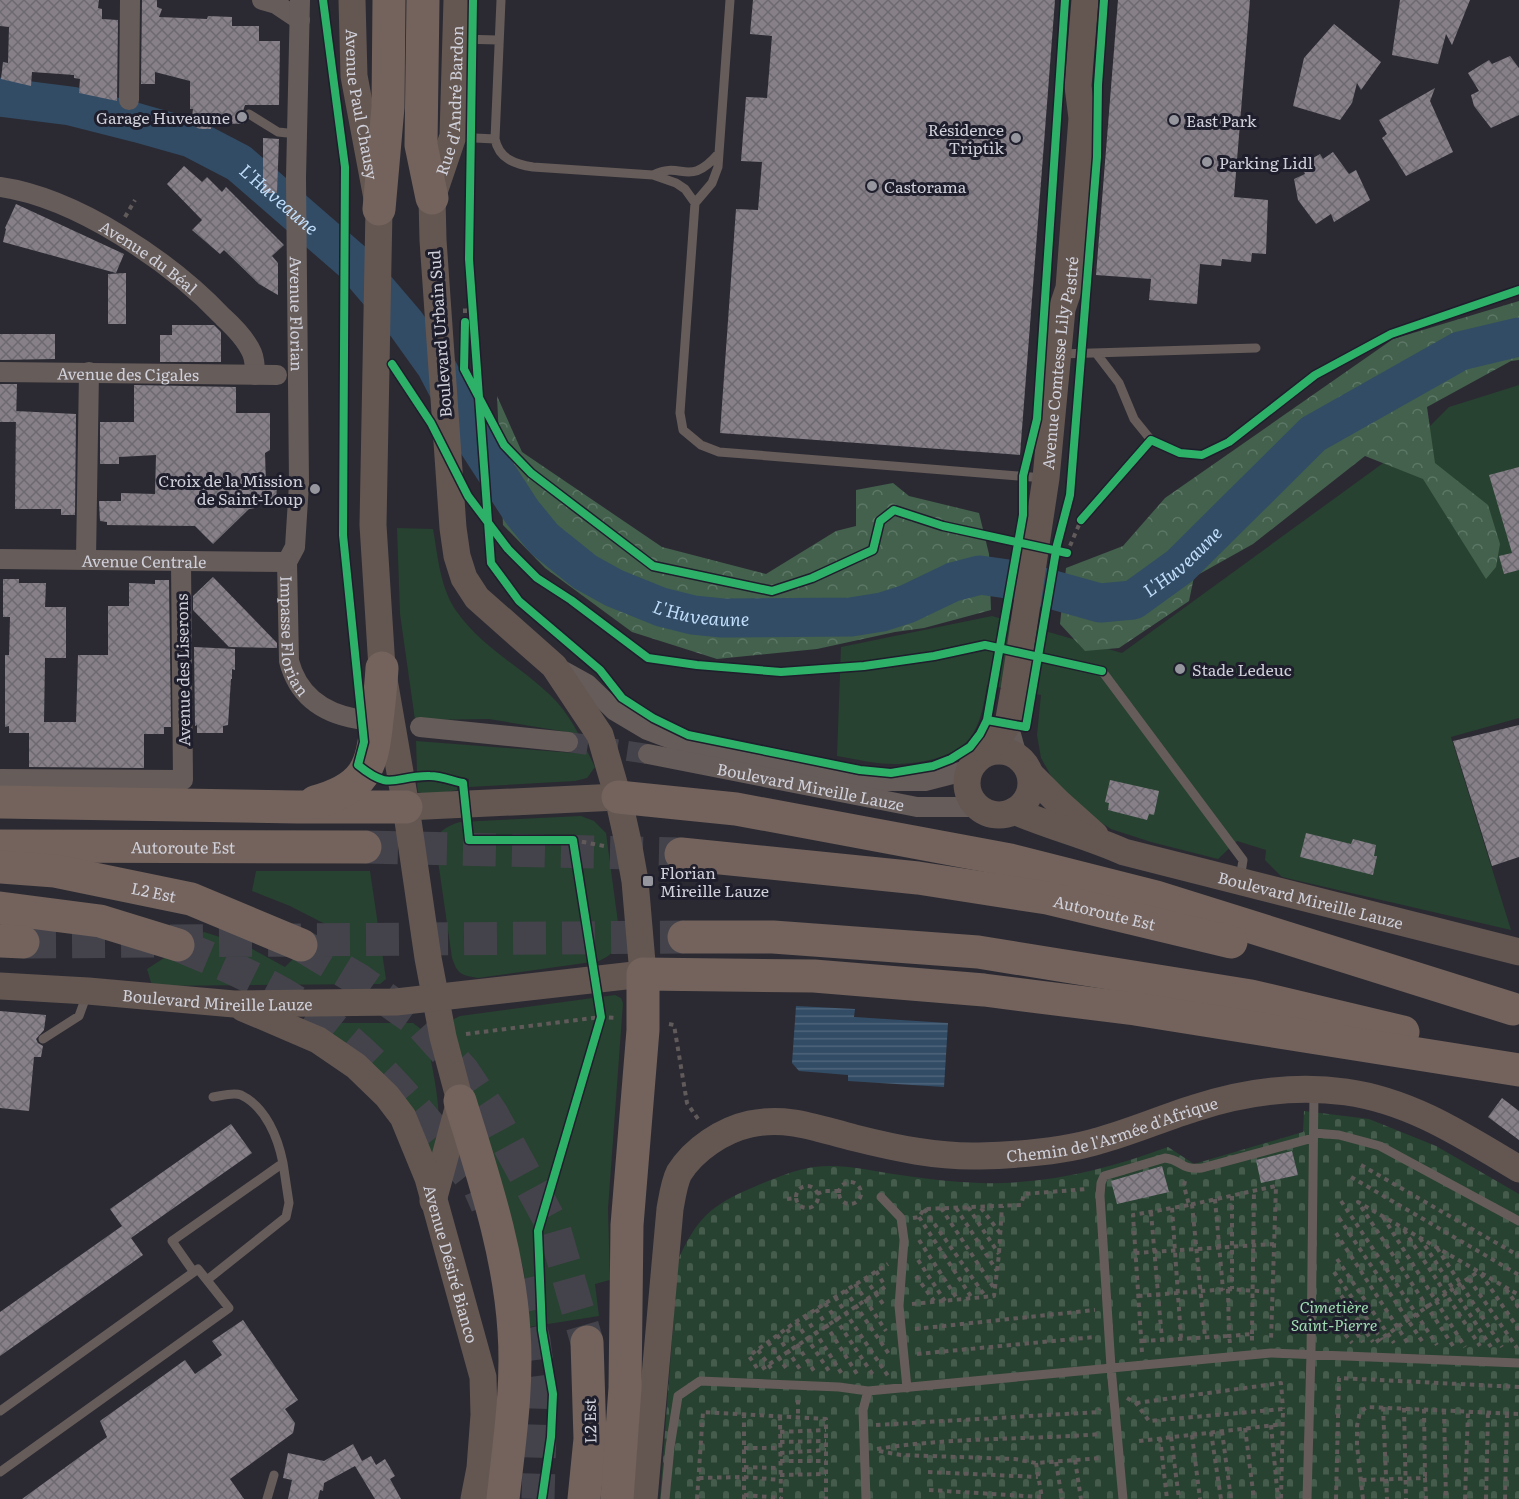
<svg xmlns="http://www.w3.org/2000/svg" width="1519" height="1499" font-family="Literata,serif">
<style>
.green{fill:#274230}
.forest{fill:url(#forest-crowns)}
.cemetery{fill:url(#cemetery-stones)}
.water{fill:url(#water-rules)}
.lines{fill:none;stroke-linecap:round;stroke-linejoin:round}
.river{stroke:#324c65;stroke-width:39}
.building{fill:url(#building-cross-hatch)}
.street-tunnel{stroke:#44434b;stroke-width:20;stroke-dasharray:20 10;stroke-linecap:butt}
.highway-tunnel{stroke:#44434b;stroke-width:33;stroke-dasharray:33 16;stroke-linecap:butt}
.path{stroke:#615a5a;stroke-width:4;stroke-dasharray:4.5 4.5;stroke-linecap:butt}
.lane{stroke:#665c5a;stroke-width:9}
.street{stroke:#665c5a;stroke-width:20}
.secondary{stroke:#645752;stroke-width:27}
.highway{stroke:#73635c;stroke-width:33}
.cycleway-casing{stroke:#1e1e2c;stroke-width:11}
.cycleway{stroke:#2db169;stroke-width:8}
.poi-dot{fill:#96969f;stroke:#1e1e2c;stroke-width:2}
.labels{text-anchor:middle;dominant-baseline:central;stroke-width:6;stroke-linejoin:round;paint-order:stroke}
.street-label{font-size:16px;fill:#d0d0da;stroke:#1e1e2c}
.poi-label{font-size:16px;fill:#d0d0da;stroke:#1e1e2c;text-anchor:start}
.park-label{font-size:16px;font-style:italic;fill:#9edbb0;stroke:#1e1e2c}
.water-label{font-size:18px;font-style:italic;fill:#bfddfa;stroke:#1e1e2c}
</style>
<defs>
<pattern id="forest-crowns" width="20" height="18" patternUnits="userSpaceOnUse" patternTransform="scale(1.5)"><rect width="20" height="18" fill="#43614d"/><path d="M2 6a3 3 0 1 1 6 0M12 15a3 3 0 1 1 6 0" fill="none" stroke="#5d7766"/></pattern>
<pattern id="cemetery-stones" width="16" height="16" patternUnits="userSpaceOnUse" patternTransform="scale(1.5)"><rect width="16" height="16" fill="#274230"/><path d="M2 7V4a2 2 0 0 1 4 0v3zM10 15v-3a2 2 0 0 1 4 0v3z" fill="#455c4d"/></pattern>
<pattern id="water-rules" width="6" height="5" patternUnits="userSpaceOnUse" patternTransform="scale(1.5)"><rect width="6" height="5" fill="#324c65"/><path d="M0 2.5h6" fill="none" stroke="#4f657a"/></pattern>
<pattern id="building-cross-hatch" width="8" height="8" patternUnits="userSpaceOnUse" patternTransform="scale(1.5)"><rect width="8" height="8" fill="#878089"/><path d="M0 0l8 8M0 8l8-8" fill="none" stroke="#6d6970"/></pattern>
</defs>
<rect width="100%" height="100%" fill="#2b2a32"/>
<path class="green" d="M1519,385V718L1451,737L1511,930L1282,877L1265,860L1266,850L1237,841L1218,859L1151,842L1111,829L1080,809L1060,792L1041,758L1037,735L1041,695L987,685C984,703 981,723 970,738C953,759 917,764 893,764C875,764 855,759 837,756L841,647L992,616L1122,653L1419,437L1449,407Z
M397,528L433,529C438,557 440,588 457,612C481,646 519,666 549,694C571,714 582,741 595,767L587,778L575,781L469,787V779L430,771L417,772L416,741L574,753L567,732L489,719L415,720L400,614Z
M432,781L457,787V790L429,795L418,792L417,783Z
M581,816L594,821L606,833L619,930C617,947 616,953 599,961L478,978C461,975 458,975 452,958L435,840C440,830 449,825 460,822Z
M256,871H370L386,979L380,984L152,986L147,969L204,932L245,945L285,967L327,925L290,906L252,891Z
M615,995L621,998L623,1003L608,1209L610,1280L595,1284L599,1316L529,1327L524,1272L499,1175L453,1027L454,1019L460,1016Z
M301,1023H413L421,1029L426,1035C434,1078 446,1121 434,1165L424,1149Z"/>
<path class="forest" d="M1519,301V360L1511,361L1427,407L1435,463L1488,505L1500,544L1496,567L1486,579L1423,479L1365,456L1253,544L1194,577L1189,601L1119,648L1085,651L1060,624L1066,568L1123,546L1165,498L1393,339Z
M497,396L522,452L662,547L766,574L836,531L856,526V490L893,483L909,496L979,513L989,554L991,610L924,628L895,632L817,649L717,659L632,632L545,568L503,525Z"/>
<path class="cemetery" d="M1304,1111L1369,1119L1436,1146L1519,1194V1499H660L678,1260C697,1218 711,1205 754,1187C773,1179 793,1170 814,1167C843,1163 871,1171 900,1175C926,1179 954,1182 981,1183C1045,1185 1108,1169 1168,1147L1194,1164L1303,1132Z"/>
<path class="water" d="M796,1006L855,1009L854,1017L948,1023L944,1087L848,1081V1075L799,1071L792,1063Z"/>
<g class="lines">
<path class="river" id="s1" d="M0,97L71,106L138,123L191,138L239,163L353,262L406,324L436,366L472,435L522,512L544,539L585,572L614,588L661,607L693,615L722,618L851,617L882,612L907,604L953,582L980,575L1021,581L1100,603L1133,600L1180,566L1313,434L1460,351L1519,337"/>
</g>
<path class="building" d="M0,0H99L98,8L102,9V19L118,20L117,101L79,93L80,79L74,78V75L32,72L31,86L1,79L3,62L8,63L9,27L0,26Z
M142,0H157V7L162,9L159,17L207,19L208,16L232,17V26H259V41H280L279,105H245L242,114L244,124L211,123V129H200L191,125L193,109H190V81L155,72V84H141Z
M753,0H1055L1020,455L720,433L736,209L758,210L762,162L741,161L746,97L767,98L772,36L750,34Z
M1118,0H1250L1234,197L1268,200L1266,254L1252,253L1251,262L1222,259L1221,266L1200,264L1197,304L1149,300L1151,279L1096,275Z
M1400,0H1470L1452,45L1446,34L1438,64L1392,55Z
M1334,24L1381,62L1361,90L1357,83L1352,103L1340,120L1293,106L1304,58Z
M1510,56L1519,68V115L1491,128L1474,106L1471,95L1479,91L1468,73L1489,60L1492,64Z
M1435,88L1430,101L1453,152L1406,176L1382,138L1387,134L1379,120Z
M263,138L279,139L277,193H263Z
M1333,152L1349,174L1356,170L1370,200L1334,222L1331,214L1316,224L1298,200L1294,179L1305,174L1301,165L1320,154L1323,159Z
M184,166L202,182L207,177L222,192L226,187L284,245L272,256L278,263V295L259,284L224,250L220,254L192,230L202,220L167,184Z
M16,204L124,254L116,273L3,242L6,229L5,228Z
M126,273V324H108V274Z
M172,325H214L221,332V362H160V335H172Z
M0,334H55V359L0,360Z
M0,384H17L16,422H0Z
M134,385L236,387V413H270V450L265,453L266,484H277L276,505L255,504V508L249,509L213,544L195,526L107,525V522L100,521L99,501H121V493L155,494L156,455L119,457V464H100V422H134Z
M16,411L76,414L75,515H61V509H15Z
M1519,467V570L1504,574L1499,556L1512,553L1489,475Z
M213,577L277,643V648L229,647L193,610V596Z
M3,579H19V583H46L45,607H66V658H45L44,722H76L78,655H108V606H129V583L155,584V580H169L171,727H164V734H144V768L29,767V733H9V726L5,727V655H9L10,617H3Z
M194,647L235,649V670L232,669V679H231L228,725L223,726V733H197V725L195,726Z
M1519,725V857L1492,866L1453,741Z
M1110,780L1159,791L1154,815L1149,814L1147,820L1108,810L1109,803L1105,802Z
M1306,833L1351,844L1353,839L1376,845L1374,856H1377L1373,875L1300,857Z
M0,1011L46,1015L44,1030L36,1039L38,1043L43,1046L41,1057H34L29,1111L0,1108Z
M1502,1098L1519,1111V1140L1488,1117Z
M231,1124L252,1153L131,1238L143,1255L0,1356V1312L122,1226L110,1209Z
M1292,1151L1298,1175L1261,1183L1256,1160Z
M1162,1166L1169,1192L1117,1204L1111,1181Z
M243,1320L298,1400L285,1409L295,1423L293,1433L230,1479L244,1499H22L107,1437L100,1421L135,1396L185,1360L195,1374L222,1355L212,1341Z
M353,1444L362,1461L371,1456L376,1465L385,1459L395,1476L390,1479L401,1499H375L355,1466L324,1483L323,1491L320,1490L318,1499H288L292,1480L283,1478L288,1453L324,1461Z"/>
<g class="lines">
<path class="street-tunnel" d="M568,742L648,754"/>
<path class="highway-tunnel" d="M365,847L681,854
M23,942L684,937
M178,945C226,965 274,985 317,1016C382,1062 431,1127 480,1189L487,1205
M301,945L359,980L421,1024L463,1071L492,1114L554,1228L587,1342
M519,1280L534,1341L541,1396L538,1499"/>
<path class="path" d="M125,217L135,200
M465,322V308
M467,374L504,445L531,473L653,566L772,591L812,578L873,550L880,521L894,510L943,526L1015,542
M1057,551L1067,553L1081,520L1142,450
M424,777L431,776L449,780
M467,827L469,840H573L591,957
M573,840L604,846
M598,1003L601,1017
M669,1024L674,1025L687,1103L700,1122
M466,1034L601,1017L616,1018
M1361,1165L1519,1256
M1351,1177L1519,1275
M1185,1181L1184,1186L1189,1205L1276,1186L1271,1340
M839 1193a11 11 0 1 1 22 0a11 11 0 1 1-22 0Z
M796 1197a11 11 0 1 1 22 0a11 11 0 1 1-22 0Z
M817,1194L824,1191H840
M1232,1196V1289
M787,1199L796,1198
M1215,1199L1223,1290
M1341,1201L1437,1345
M1192,1204L1205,1337
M968,1207L999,1254
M941,1208L994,1288
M956,1208L997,1271
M981,1208L1000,1233
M1172,1208L1181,1338
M924,1209L985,1296
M1151,1212L1162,1340
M919,1217L972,1298
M1383,1217L1465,1347
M913,1218L919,1217L924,1209L1021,1205L1024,1194L1087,1189
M1339,1218L1424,1344
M1404,1230L1480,1346
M1336,1233L1409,1345
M1420,1238L1491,1347
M919,1240L958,1300
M1437,1248L1502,1347
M1135,1253L1274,1244
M1337,1259L1394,1343
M918,1260L945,1301
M876,1271L885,1286
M1334,1272L1382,1340
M1481,1274L1519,1330
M916,1276L934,1301
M865,1278L885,1307
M1469,1279L1517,1348
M855,1284L886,1331
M1336,1288L1373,1342
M1228,1289L1229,1336L1252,1334V1343
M1506,1289L1519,1308
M845,1290L889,1354
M1138,1296L1228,1289L1272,1292
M835,1297L888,1376
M825,1303L873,1375
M912,1304L994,1296L999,1254L1002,1206
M1336,1304L1363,1342
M816,1309L857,1374
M805,1316L842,1374
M1334,1320L1352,1343
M796,1322L829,1371
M787,1329L814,1371
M915,1329L1095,1310
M1252,1334L1254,1191
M777,1335L802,1372
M1142,1341L1229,1336L1230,1343
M768,1342L788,1371
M1376,1342L1479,1271
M1453,1346L1358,1202L1519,1295
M758,1350L773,1371
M1142,1352L1133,1215L1189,1205
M917,1354L1095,1337
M757,1368L749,1356L794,1323L888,1264
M762,1369L885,1287
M1127,1398L1136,1403L1149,1421L1283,1409L1281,1499
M798,1400V1417
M1136,1403L1281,1383L1283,1409
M1383,1407L1387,1499
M1404,1408L1406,1499
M1424,1409L1425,1478
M1444,1410L1446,1499
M780,1416L781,1499
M876,1425L1099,1412L1100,1409
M1271,1425L1278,1499
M1245,1428L1254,1499
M1222,1431L1231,1499
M780,1432L826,1430
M1211,1432L1221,1499
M1192,1435L1200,1499
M1171,1437L1179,1499
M1160,1438L1167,1499
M1139,1441L1284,1424
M780,1442L826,1441
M744,1448H780
M877,1449C952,1437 1026,1440 1101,1434
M879,1451L901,1455L1015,1459L1036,1463L1102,1458
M780,1453L826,1450
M1075,1460L1081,1499
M780,1461H826
M1056,1462L1062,1499
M1036,1463L1042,1498
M744,1467L778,1468
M928,1472L1038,1477
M780,1475L826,1474
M699,1478L744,1477L780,1480
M1362,1480L1425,1478L1426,1499
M929,1490L1041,1497
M744,1495L781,1498
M697,1499L703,1412L826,1419V1499
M744,1499V1414
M1336,1499L1339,1378L1519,1387
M1363,1499L1357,1446V1426L1360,1412L1367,1407L1519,1414
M1465,1499L1468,1411
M1486,1499L1488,1412
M1505,1499L1507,1413"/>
<path class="lane" d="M501,0L495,139C499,159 515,164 533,167L653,175L676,183L685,189L695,203
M730,0L718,167L712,183L695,203L680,413L683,430L701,445L719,452L1044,478
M459,39L498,40
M249,114L278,132L297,134
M455,137L495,139
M653,175C683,160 688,189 719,153
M1096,353L1119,383L1134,419L1151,440L1180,453L1202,455L1229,442L1315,375L1391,334L1519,290
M1060,354L1256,348
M1102,671L1243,860L1240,879
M43,1039L79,1016L87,994
M213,1097C221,1096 233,1092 241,1095C266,1107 278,1138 283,1163
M1314,1133L1339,1135L1380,1146L1519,1221
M881,1197L901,1218L904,1240L899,1306L907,1388
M193,1271L172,1241L283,1163L289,1203L286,1217L207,1280
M0,1411L198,1269L229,1308L0,1472
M267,1499L274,1475
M665,1499L670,1447L678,1396L700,1381L839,1387L868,1391
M866,1499L863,1410L868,1391L1271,1353L1519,1363
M1123,1499L1111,1367L1100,1196L1101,1183L1104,1176L1165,1158C1183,1160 1179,1170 1202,1168L1313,1138
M1307,1499L1311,1353L1314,1091"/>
<g class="street">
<path d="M262,0L276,4L300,20"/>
<path id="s2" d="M300,0L296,178L299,484L295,547L287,562L289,661C298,696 323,713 357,719"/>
<path d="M129,100L130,0"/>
<path id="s3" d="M0,187C77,198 171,262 223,317C234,327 246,339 252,353C255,360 255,368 255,375"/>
<path id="s4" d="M0,372L277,375"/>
<path id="s5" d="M0,559L287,562"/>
<path d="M86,559L89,372"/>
<path d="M558,668L587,684L615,711L647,730L687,745L861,781H925L968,770"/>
<path d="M1008,724L1017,756"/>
<path d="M420,727L568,742"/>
<path id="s6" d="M648,754L917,807H977"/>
<path d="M0,779L183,780L181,561"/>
</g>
<g class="secondary">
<path id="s7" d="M352,0L354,76L379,209L373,525L382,668L406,807L428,958L443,1037L460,1101L433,1201"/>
<circle cx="999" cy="783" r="32"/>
<path id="s8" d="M987,752L1008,724L1014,690L1046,478L1062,309L1069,288L1082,118L1078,86L1085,0"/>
<path d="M1030,774L1057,801L1095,835"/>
<path d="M406,807L618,797"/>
<path id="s9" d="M1014,811C1051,827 1089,836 1124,852L1519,952"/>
<path id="s10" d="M0,986L88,991L234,1004L396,1002L643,974L635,881L628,842L618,797L600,735L554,666L477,598L464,578L457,556L453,528L433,240L432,198L453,136L457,0"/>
<path id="s11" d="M243,1008L318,1040L356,1066L387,1096L403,1117L428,1178L483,1377L484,1415L480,1468L474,1499"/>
<path id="s12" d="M644,1499L670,1209C672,1198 674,1183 679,1173C694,1149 723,1130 750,1124C789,1116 818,1129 855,1138C895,1148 937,1157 979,1156C1018,1155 1061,1152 1098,1141C1131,1132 1163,1118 1195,1108C1244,1092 1295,1085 1346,1092C1411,1101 1464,1136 1519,1169"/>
</g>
<g class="highway">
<path d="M423,0L421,145L432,198"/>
<path d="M379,209L388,107L389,0"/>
<path d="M618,797L736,809L1010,860L1156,897L1513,1009"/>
<path d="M0,802L297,807H406"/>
<path d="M315,802C365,788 372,769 377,720C379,703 381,686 382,668"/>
<path id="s13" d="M0,846L365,847"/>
<path id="s14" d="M681,854L918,878L1047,898L1231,942"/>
<path id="s15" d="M0,867L55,871L191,899L301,945"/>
<path d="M0,908L100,921L178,945"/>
<path d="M684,937H773L978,952L1251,996L1403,1032"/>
<path d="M0,941L23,942"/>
<path d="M460,1101C483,1176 509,1251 514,1331C518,1387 509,1444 503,1499"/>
<path d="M584,1499L590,1439L587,1342"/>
<path d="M617,1499L625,1388L627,1225L643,1030V974L814,976L984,990L1135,1009L1519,1070"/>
</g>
<g class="cycleway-casing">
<path id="cycleway" d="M323,0L345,167L343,535L364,742L358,765C392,793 394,775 430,776C441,776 453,781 463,783L469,840H573L601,1017L538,1231L542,1330L553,1394L551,1437L542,1499
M473,0L469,259L491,563L519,601L600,670L622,698L653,718L688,735L860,770L891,773L933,766L951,759L970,747L980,734L987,720L1023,515V476L1037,419L1065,0
M465,322L464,369L504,445L531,473L653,566L772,591L812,578L873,550L880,521L894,510L943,526L1067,553
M392,364L431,423L468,496L508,549L537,578L571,600L648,658L697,665L781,672L864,666L934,656L985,645L1102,671
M1081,520L1151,440L1180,453L1202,455L1229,442L1315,375L1391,334L1519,290
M987,720L1026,727L1057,545L1070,495L1097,157L1098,85L1104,0"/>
</g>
<use href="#cycleway" class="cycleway"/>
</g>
<g class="poi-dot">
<circle cx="242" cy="117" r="6"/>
<circle cx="1174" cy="120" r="6"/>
<circle cx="1016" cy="138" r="6"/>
<circle cx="1207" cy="162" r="6"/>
<circle cx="872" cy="186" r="6"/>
<circle cx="315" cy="489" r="6"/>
<circle cx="1180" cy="669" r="6"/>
<rect x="642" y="875" width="12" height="12" rx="3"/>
</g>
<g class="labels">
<g class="street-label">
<text stroke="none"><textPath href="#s10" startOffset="1581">Rue d'André Bardon</textPath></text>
<text stroke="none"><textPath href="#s7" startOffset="105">Avenue Paul Chausy</textPath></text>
<text stroke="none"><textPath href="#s3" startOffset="166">Avenue du Béal</textPath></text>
<text stroke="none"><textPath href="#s2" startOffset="314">Avenue Florian</textPath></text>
<text transform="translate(439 334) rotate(-94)">Boulevard Urbain Sud</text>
<text stroke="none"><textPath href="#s8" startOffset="400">Avenue Comtesse Lily Pastré</textPath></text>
<text stroke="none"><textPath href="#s4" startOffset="128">Avenue des Cigales</textPath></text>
<text stroke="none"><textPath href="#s5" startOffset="144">Avenue Centrale</textPath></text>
<text stroke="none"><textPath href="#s2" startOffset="639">Impasse Florian</textPath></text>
<text transform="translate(182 670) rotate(-91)">Avenue des Liserons</text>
<text stroke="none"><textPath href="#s6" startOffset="166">Boulevard Mireille Lauze</textPath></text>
<text stroke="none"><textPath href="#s13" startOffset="183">Autoroute Est</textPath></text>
<text stroke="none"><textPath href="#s15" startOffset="156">L2 Est</textPath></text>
<text stroke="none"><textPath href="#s9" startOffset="310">Boulevard Mireille Lauze</textPath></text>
<text stroke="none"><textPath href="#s14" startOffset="428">Autoroute Est</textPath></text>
<text stroke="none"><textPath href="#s10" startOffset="218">Boulevard Mireille Lauze</textPath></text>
<text stroke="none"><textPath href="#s12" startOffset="786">Chemin de l'Armée d'Afrique</textPath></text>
<text stroke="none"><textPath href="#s11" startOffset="352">Avenue Désiré Bianco</textPath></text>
<text transform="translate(589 1421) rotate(-91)">L2 Est</text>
</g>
<g class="poi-label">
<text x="230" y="117" text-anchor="end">Garage Huveaune</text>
<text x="1186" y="120">East Park</text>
<text x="1004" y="129" text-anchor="end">Résidence<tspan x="1004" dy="18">Triptik</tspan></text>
<text x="1219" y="162">Parking Lidl</text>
<text x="884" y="186">Castorama</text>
<text x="303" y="480" text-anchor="end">Croix de la Mission<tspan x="303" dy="18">de Saint-Loup</tspan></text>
<text x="1192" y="669">Stade Ledeuc</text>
<text x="660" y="872">Florian<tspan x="660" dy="18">Mireille Lauze</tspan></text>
</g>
<g class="park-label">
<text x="1334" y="1306">Cimetière<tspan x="1334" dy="18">Saint-Pierre</tspan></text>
</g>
<g class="water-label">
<text stroke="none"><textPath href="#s1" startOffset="304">L'Huveaune</textPath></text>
<text stroke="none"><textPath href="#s1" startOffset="1422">L'Huveaune</textPath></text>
<text stroke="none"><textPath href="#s1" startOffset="916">L'Huveaune</textPath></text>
</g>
</g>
</svg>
